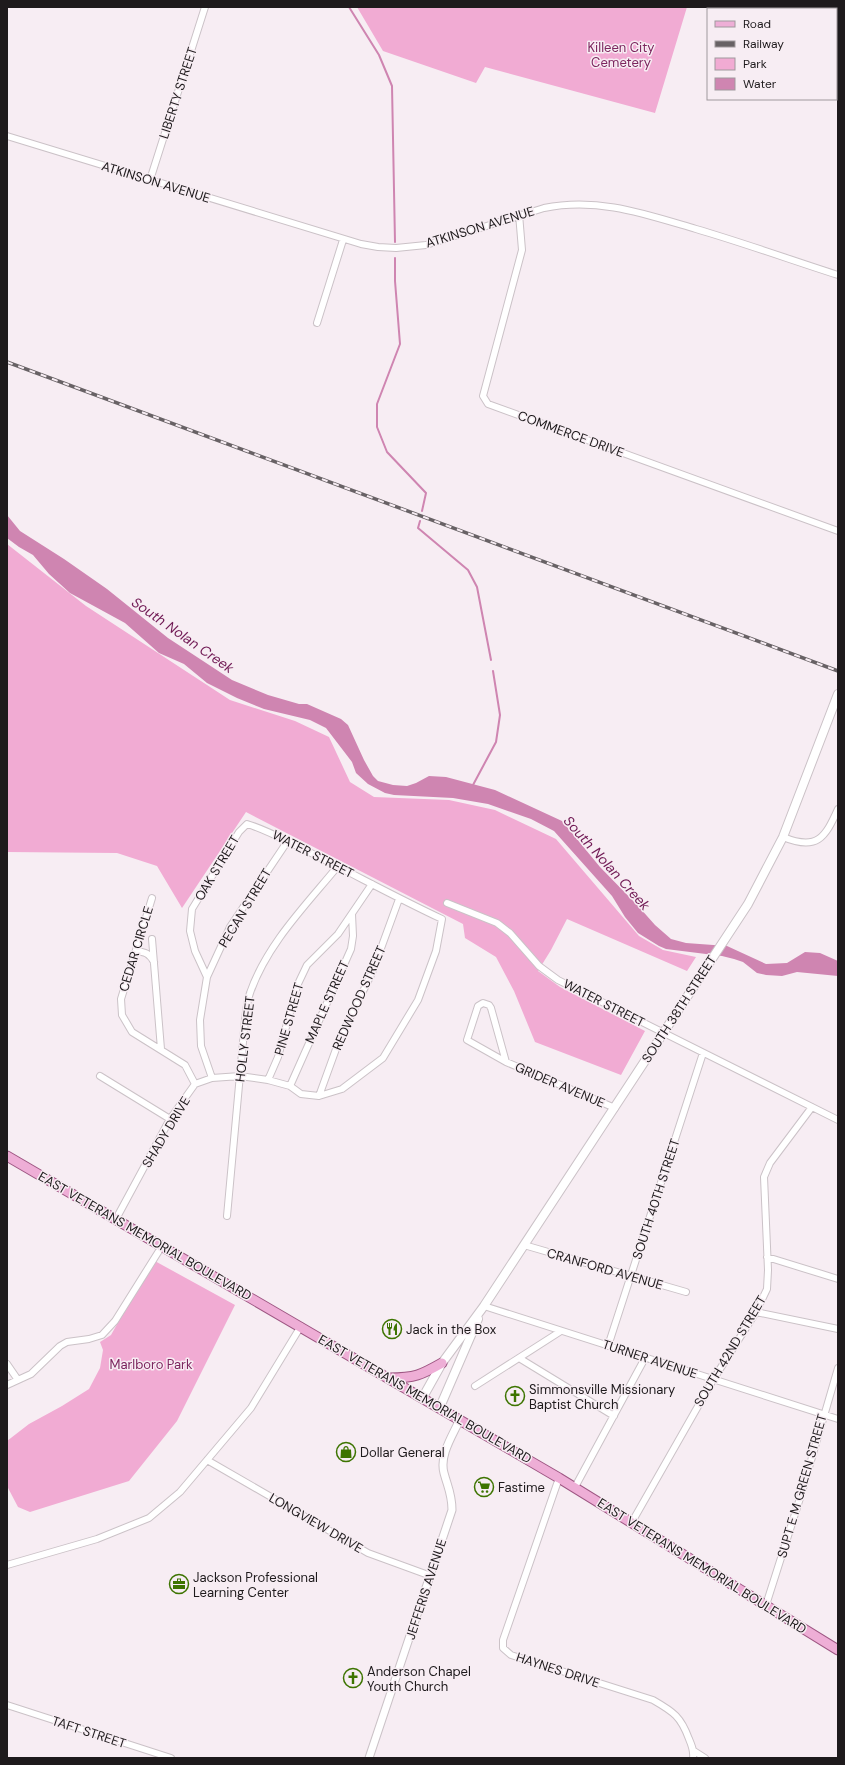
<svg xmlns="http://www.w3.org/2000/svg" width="845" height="1765" font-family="'DM Sans',sans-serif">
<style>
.green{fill:#f1abd3}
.water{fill:#cf85b1}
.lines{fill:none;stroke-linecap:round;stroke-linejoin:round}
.stream{stroke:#cf85b1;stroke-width:2}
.minor-casing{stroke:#cbc2c7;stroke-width:8}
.tertiary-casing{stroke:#cbc2c7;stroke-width:9}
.secondary-casing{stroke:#cbc2c7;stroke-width:10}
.primary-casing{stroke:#9e5783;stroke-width:11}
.minor{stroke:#fff;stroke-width:6}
.tertiary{stroke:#fff;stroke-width:7}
.secondary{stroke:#fff;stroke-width:8}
.primary{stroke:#eeaed6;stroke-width:9}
.rail-casing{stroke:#686265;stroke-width:3.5}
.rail{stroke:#f7edf3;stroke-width:2;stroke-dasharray:6;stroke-linecap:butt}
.labels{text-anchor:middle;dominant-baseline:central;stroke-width:3;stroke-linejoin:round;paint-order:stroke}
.park-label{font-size:13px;fill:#7c255e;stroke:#f7edf3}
.street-label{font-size:13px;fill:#1e1a1c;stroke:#f7edf3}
.poi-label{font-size:13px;fill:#1e1a1c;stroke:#f7edf3;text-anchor:start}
.water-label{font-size:14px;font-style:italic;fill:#701954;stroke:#f7edf3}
</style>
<rect width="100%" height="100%" fill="#f7edf3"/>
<path class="green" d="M357,7H687L655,113L485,67L476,83L383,51Z
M7,544L86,606L230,700L295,721L329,737L350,782L374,797L449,800L495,810L556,839L639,936L663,950L696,957L687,971L567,919L551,950L538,971L560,987L645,1031L621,1075L535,1042L514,991L496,957L465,938L463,924L246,812L182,908L157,866L117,853L7,852Z
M153,1260L235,1305L177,1421L129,1481L30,1512L18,1507L7,1486V1441L29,1424L62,1406L89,1389L100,1368L103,1350L100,1342L111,1335Z"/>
<path class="water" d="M7,515L20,531L64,559L107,589L168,638L232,680L268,695L299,704H307L341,719L348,725L364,760L373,776L378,781L393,785L407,786L416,783L429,776L446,777L495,790L562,821L600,867L639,907L655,925L671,939L686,943L727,946L766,964L787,963L805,952L820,953L838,961V976L797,972L782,976L766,975L757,973L743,962L734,959L722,956L666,949L659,946L638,933L625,917L612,896L554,831L531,819L488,804L453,798L394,795L385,793L368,784L356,773L352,762L326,728L310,720L264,709L237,698L207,683L184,664L159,653L125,623L70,593L49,574L33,555L19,547L7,538Z"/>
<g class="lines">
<path class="stream" d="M349,7L379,55L392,86L395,242
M395,258V281L400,344L377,404V427L387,452L426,493L422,511
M420,521L418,528L468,570L477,587L491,660
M473,785L496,742L500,715L493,671"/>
<g class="minor-casing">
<path id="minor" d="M7,136L361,244L378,247L396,248L426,245L544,208C598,197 645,214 696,229C744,243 791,260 838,275
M150,180L205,7
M519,214L522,250L483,396L488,404L838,531
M317,323L343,240
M783,837C817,851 825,838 838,809
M152,898L121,999L122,1015L132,1032L185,1065L195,1084
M447,903L497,923L510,933L539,966L558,980L838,1120
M152,939L161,1049
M136,951C145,952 149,953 154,962
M207,977L230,927L287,842
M483,1003L489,1005L491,1008L506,1062L467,1040L478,1006Z
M506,1062L615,1108
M100,1076L170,1119
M268,1080L278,1057L297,986L307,965L338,934L372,884
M290,1086L351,949L353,936L352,914
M319,1096L340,1038L372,973L399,899
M227,1216L245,1020C246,1011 247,1001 250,993C267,944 306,905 338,866
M116,1219L170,1119L195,1084L212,1078L240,1076L268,1080L290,1086L301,1094L319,1096L342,1089L383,1058L418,1000L436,951L442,919C395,897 350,872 303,849C284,840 267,830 247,824L239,832L192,909L190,931L195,951L207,977L200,1020L201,1046L212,1078
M524,1245L686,1292
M767,1257L838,1279
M484,1306L838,1419
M756,1312L838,1329
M608,1346L703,1053
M519,1358L614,1416
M7,1364L18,1380
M7,1385L31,1374L60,1346L67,1342L89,1339L102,1335L115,1321L162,1246
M475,1386L561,1331
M207,1460L368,1553L431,1576
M559,1478L503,1640V1648L511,1655L653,1700C674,1712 681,1717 689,1739C692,1746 694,1751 693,1758
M575,1487L645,1358
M632,1522L713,1380L756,1312L767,1289L768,1270L764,1177L770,1163L812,1107
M7,1565L97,1539L149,1518L180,1492L251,1408L301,1326
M766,1605L801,1495L838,1368
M7,1705L171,1758
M694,1751L705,1758"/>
</g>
<g class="tertiary-casing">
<path id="tertiary" d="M369,1758L452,1510C452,1494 448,1488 444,1473C439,1455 453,1435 460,1419"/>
</g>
<g class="secondary-casing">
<path id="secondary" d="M423,1397L442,1363L484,1306L748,904L783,837L838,694
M440,1407L478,1319"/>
</g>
<g class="primary-casing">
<path id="primary" d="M7,1156L559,1478L838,1650
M389,1378C415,1378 421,1375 442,1363"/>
</g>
<use href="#minor" class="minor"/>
<use href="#tertiary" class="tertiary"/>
<use href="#secondary" class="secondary"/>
<use href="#primary" class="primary"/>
<g class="rail-casing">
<path id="rail" d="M7,362L838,671"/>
</g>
<use href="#rail" class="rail"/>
</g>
<defs>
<g id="restaurant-ring" transform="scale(1)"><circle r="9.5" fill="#f7edf3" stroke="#3d7400" stroke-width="1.5"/><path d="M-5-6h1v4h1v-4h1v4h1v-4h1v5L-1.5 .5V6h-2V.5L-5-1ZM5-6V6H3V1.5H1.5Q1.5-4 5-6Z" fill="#3d7400"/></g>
<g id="church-ring" transform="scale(1)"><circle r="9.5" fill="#f7edf3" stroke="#3d7400" stroke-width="1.5"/><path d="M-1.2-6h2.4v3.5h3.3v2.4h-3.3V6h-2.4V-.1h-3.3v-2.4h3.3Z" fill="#3d7400"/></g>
<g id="shop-ring" transform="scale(1)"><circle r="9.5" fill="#f7edf3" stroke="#3d7400" stroke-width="1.5"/><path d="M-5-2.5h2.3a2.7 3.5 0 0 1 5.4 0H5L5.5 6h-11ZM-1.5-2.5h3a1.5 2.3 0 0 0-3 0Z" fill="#3d7400"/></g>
<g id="supermarket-ring" transform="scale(1)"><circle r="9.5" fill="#f7edf3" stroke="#3d7400" stroke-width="1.5"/><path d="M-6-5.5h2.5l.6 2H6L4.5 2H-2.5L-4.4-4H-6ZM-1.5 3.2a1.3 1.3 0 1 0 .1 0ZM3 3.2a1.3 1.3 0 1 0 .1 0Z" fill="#3d7400"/></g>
<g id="office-ring" transform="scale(1)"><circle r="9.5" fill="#f7edf3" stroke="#3d7400" stroke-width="1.5"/><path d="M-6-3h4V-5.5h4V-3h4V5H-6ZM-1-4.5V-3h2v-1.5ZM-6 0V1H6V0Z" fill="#3d7400"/></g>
</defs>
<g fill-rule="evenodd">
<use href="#restaurant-ring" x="392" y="1329"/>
<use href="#church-ring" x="515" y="1396"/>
<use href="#shop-ring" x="346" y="1452"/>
<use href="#supermarket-ring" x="484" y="1487"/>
<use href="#office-ring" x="179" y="1584"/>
<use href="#church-ring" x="353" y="1678"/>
</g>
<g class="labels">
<g class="park-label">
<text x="621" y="47">Killeen City<tspan x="621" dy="15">Cemetery</tspan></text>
<text x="151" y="1364">Marlboro Park</text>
</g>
<g class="street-label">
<text transform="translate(178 93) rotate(-72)">LIBERTY STREET</text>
<text transform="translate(156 182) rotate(17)">ATKINSON AVENUE</text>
<text transform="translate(480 227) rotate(-17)">ATKINSON AVENUE</text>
<text transform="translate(571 434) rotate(20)">COMMERCE DRIVE</text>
<text transform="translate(313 854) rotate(27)">WATER STREET</text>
<text transform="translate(217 868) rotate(-59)">OAK STREET</text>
<text transform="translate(245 908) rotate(-59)">PECAN STREET</text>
<text transform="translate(136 949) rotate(-73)">CEDAR CIRCLE</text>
<text transform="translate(359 998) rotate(-66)">REDWOOD STREET</text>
<text transform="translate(327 1002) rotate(-66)">MAPLE STREET</text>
<text transform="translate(604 1003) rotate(27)">WATER STREET</text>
<text transform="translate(679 1009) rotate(-57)">SOUTH 38TH STREET</text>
<text transform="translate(289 1019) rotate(-74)">PINE STREET</text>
<text transform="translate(245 1039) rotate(-83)">HOLLY STREET</text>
<text transform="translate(560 1085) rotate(23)">GRIDER AVENUE</text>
<text transform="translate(166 1132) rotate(-59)">SHADY DRIVE</text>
<text transform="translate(656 1199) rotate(-72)">SOUTH 40TH STREET</text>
<text transform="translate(145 1236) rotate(30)">EAST VETERANS MEMORIAL BOULEVARD</text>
<text transform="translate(605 1269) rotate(16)">CRANFORD AVENUE</text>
<text transform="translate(730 1351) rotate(-59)">SOUTH 42ND STREET</text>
<text transform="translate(650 1359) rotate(18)">TURNER AVENUE</text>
<text transform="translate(425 1399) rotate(30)">EAST VETERANS MEMORIAL BOULEVARD</text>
<text transform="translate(802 1486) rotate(-74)">SUPT E M GREEN STREET</text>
<text transform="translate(316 1523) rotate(30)">LONGVIEW DRIVE</text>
<text transform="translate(702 1566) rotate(32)">EAST VETERANS MEMORIAL BOULEVARD</text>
<text transform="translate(426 1589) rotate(-72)">JEFFERIS AVENUE</text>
<text transform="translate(558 1670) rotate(18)">HAYNES DRIVE</text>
<text transform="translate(89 1732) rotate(18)">TAFT STREET</text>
</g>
<g class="poi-label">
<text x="406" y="1329">Jack in the Box</text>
<text x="529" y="1389">Simmonsville Missionary<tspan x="529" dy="15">Baptist Church</tspan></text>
<text x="360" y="1452">Dollar General</text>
<text x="498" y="1487">Fastime</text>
<text x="193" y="1577">Jackson Professional<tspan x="193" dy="15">Learning Center</tspan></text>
<text x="367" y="1671">Anderson Chapel<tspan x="367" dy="15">Youth Church</tspan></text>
</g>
<g class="water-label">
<text transform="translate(183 635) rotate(35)">South Nolan Creek</text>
<text transform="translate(607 863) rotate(48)">South Nolan Creek</text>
</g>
</g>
<rect width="845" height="1765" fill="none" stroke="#1e1a1c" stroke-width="16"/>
<rect x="707" y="8" width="130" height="92" fill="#f7edf3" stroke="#a0999d"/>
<rect x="715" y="21" width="20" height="6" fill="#eeaed6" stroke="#a0999d"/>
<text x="743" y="28" font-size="12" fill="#1e1a1c">Road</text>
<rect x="715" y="41" width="20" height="6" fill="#686265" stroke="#a0999d"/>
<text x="743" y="48" font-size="12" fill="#1e1a1c">Railway</text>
<rect x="715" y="58" width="20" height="12" fill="#f1abd3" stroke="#a0999d"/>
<text x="743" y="68" font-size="12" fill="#1e1a1c">Park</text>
<rect x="715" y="78" width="20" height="12" fill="#cf85b1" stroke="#a0999d"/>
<text x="743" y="88" font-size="12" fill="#1e1a1c">Water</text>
</svg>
